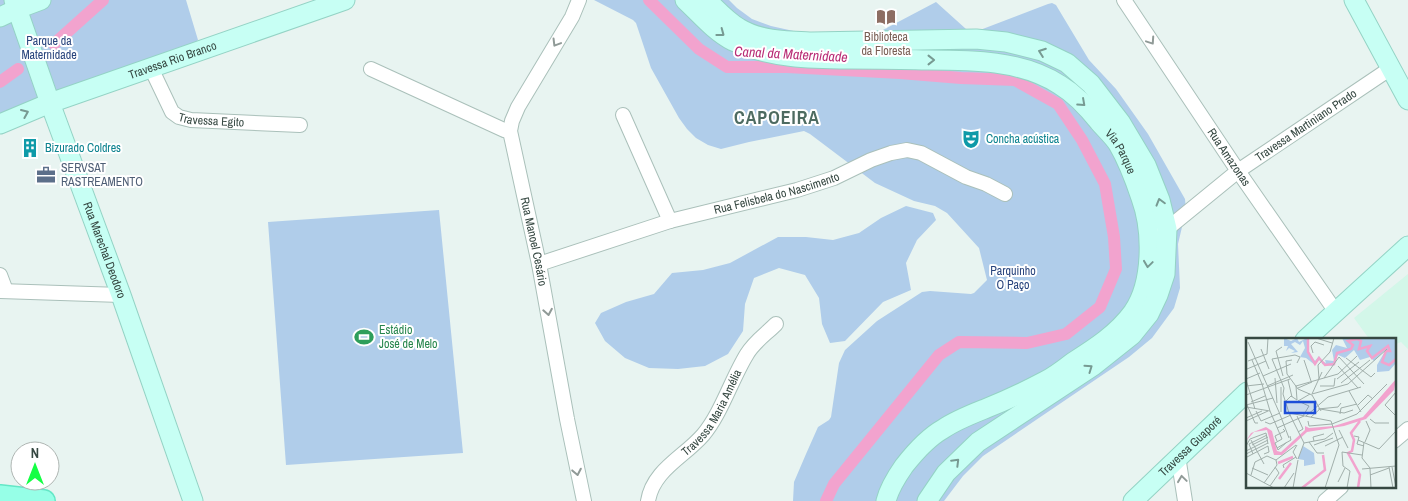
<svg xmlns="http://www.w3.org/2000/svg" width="1408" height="501" font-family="'Archivo Narrow',sans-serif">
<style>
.commercial{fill:#d3f7e9}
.green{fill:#b0cdea}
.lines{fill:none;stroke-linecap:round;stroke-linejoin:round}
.canal{stroke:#f2a3ce;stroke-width:12}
.street-casing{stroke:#aac0ba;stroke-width:16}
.secondary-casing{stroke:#94d3c5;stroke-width:21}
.primary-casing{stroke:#63e7c6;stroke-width:24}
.street{stroke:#fff;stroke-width:14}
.secondary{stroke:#c7fff4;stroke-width:19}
.primary{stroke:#96ffe7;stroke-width:21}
.oneway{stroke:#779a92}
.oneway2{stroke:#909a97}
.labels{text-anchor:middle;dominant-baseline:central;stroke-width:4;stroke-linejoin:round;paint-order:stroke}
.education-label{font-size:12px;fill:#785e54;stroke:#fff}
.park-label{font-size:12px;fill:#27437c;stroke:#fff}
.street-label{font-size:12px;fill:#364842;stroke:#fff}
.culture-label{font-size:12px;fill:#0d838f;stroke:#fff;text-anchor:start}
.service-label{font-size:12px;fill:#4e5e75;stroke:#fff;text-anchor:start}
.leisure-label{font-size:12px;fill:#27864d;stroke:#fff;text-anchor:start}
.water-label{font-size:14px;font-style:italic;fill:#b82c75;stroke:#fff}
.district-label{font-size:18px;font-weight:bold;letter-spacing:1px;fill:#4d6b61;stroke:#fff}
.inset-river{fill:none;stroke:#f2a3ce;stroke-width:2.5}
.inset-road{fill:none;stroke:#a1afab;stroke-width:1}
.view{fill:#1d4ed8;fill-opacity:0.15;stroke:#1d4ed8;stroke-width:2.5}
.inset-edge{fill:none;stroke:#364842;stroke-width:2.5}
</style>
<rect width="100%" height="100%" fill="#e8f4f1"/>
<path class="commercial" d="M1408,274V349L1401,342L1394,345V340H1370L1354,318Z"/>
<path class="green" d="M0,0H186L198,40L195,43L0,119Z
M594,0H729L737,8L752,19L771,26L807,34H838L881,31L936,2L966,29L980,30L1048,4L1052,3L1056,5L1089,60L1116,89L1148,134L1185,199L1186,210L1178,244L1180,288L1174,308L1152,338L1129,357L983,456L963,476L944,501H793L794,482L806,454L818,427L829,420L831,417L839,363L845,350L877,321L922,292L930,291L971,294L974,293L987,280L979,248L947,213L935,206L914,201L875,183L810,134L804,131L749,142L721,149L708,145L696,138L687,129L679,118L651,68L636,23L633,20Z
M906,206L933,213L936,220L917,240L906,263L911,290L883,302L845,341L830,343L822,324L819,298L805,275L779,268L754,278L745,304L743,331L728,354L705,366L678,369L649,368L625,358L605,341L595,323L601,313L626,302L654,294L672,273L703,270L730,263L778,237H806L833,240L859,233L881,218Z
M439,210L463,453L286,465L268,222Z"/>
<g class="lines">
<path class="canal" d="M649,0L699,49L727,67H787L900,73L961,78L1015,80L1058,104L1082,140L1105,184L1114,237L1116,269L1100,307L1066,334L1027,343L959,342L939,355L834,484L826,501
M54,44L103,0
M0,82L18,69"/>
<g class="street-casing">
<g id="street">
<path id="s1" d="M579,0L572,17L518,107L512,121L510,131L539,264L567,419L584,501"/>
<path id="s2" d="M1124,0L1238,171L1336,312"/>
<path id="s3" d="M151,68L172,112L179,117L191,120L300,125"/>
<path d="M371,69L504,130L510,131"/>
<path d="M623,115L670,221"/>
<path id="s4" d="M1159,232L1167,229L1238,171L1391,68"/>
<path id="s5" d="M539,264L670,221L797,190L834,178L871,160L891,153L907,150L921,153L966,177L986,184L1005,194"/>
<path d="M0,275L6,291"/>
<path d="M0,291L121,295"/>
<path d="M1394,441L1408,429"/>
<path d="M1178,456L1185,501"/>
<path id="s6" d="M648,501C653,470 684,457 703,435C721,414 732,378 747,354C754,342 766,334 776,324"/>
<path d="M1325,501L1341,487"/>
</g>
</g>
<g class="secondary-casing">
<g id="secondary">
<path id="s7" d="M14,0L50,103L121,295L193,501"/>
<path id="s8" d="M685,0C700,14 715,32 733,41C769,58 810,59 849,59C873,59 898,59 922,60C968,60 1020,59 1060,85C1075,94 1088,108 1099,122C1105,129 1113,136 1118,144C1128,161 1135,180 1141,198C1153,231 1153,283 1133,312C1117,334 1095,348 1073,362C1064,369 1055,376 1045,381C1026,391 1007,400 987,408C972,414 956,420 943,429C927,438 915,452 904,466C897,476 889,489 886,501"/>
<path d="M707,0C717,10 727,21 739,28C760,41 788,41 812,42L976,39L1006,42L1042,51L1067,63L1091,84L1121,123L1146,165L1160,200L1167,229L1165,274L1158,295L1149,314L1132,335L1093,366L978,442L946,473L927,501"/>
<path d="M1354,0L1408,100"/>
<path d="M0,17L17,9L41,0"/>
<path id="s9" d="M0,124L50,103L345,0"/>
<path d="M1305,340L1408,246"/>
<path id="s10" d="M1133,501L1247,392"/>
</g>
</g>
<g class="primary-casing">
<path id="primary" d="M0,496L44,501"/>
</g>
<use href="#street" class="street"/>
<use href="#secondary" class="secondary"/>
<use href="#primary" class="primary"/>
</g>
<defs><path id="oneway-chevron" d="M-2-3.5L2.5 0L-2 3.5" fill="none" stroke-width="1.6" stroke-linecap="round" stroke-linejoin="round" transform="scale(1.25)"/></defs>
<g class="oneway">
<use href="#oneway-chevron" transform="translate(721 33) rotate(37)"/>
<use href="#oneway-chevron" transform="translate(1042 52) rotate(-160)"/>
<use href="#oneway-chevron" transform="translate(931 60)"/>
<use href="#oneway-chevron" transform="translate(1082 103) rotate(42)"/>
<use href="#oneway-chevron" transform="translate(25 113) rotate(-23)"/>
<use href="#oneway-chevron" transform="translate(1160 202) rotate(-106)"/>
<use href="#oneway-chevron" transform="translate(1148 264) rotate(98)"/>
<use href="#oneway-chevron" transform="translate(1089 368) rotate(-35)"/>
<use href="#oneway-chevron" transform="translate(956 462) rotate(-45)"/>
</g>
<g class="oneway2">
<use href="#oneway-chevron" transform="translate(1151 41) rotate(56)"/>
<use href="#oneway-chevron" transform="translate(556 43) rotate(121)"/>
<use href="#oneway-chevron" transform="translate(548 312) rotate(80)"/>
<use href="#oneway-chevron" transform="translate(577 472) rotate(79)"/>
<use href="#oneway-chevron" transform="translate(1182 479) rotate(-98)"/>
</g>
<defs>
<g id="library-bare" transform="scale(1.5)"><path d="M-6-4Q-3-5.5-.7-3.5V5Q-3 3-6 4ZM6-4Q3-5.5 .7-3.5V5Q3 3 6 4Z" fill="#8d6e63" stroke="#fff" stroke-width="2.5" paint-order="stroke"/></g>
<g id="theatre-bare" transform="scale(1.5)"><path d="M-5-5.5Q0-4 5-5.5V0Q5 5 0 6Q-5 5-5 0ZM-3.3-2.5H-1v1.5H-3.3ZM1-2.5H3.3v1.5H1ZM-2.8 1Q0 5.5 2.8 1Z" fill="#0f9aa8" stroke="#fff" stroke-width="2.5" paint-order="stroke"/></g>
<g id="building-bare" transform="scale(1.5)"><path d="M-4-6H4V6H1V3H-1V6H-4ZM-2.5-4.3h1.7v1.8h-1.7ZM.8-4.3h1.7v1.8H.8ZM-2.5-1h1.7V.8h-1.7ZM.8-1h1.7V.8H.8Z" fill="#0f9aa8" stroke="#fff" stroke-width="2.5" paint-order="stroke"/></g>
<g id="office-bare" transform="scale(1.5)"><path d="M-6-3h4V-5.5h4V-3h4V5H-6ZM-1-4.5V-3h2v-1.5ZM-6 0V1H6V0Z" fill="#5c6f8a" stroke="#fff" stroke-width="2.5" paint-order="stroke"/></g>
<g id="stadium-bare" transform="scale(1.5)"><path d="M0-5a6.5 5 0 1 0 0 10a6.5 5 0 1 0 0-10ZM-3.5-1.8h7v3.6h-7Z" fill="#2e9e5b" stroke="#fff" stroke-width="2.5" paint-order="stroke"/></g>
</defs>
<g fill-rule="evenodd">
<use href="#library-bare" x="886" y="17"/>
<use href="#theatre-bare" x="971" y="139"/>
<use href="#building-bare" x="30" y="148"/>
<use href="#office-bare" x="46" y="175"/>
<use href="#stadium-bare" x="364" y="337"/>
</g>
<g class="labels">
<g class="education-label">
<text x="886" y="37">Biblioteca<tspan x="886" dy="14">da Floresta</tspan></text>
</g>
<g class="park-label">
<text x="49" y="41">Parque da<tspan x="49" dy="14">Maternidade</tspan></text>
<text x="1013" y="271">Parquinho<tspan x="1013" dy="14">O Paço</tspan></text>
</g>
<g class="street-label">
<text stroke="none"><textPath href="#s9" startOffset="184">Travessa Rio Branco</textPath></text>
<text stroke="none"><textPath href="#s3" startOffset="90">Travessa Egito</textPath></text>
<text stroke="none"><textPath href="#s4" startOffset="182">Travessa Martiniano Prado</textPath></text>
<text stroke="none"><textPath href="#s8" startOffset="488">Via Parque</textPath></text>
<text stroke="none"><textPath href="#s2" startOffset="189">Rua Amazonas</textPath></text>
<text stroke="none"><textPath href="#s5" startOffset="248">Rua Felisbela do Nascimento</textPath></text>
<text stroke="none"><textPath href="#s1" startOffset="262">Rua Manoel Cesário</textPath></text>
<text stroke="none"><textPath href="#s7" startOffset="266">Rua Marechal Deodoro</textPath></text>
<text stroke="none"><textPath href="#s6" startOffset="111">Travessa Maria Amélia</textPath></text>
<text stroke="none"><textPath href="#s10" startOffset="79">Travessa Guaporé</textPath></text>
</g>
<g class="culture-label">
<text x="986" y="139">Concha acústica</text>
<text x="45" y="148">Bizurado Coldres</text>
</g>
<g class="service-label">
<text x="61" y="168">SERVSAT<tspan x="61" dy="14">RASTREAMENTO</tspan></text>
</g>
<g class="leisure-label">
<text x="379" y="330">Estádio<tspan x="379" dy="14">José de Melo</tspan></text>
</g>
<g class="water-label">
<text transform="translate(791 54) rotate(3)">Canal da Maternidade</text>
</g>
<g class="district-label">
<text x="777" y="117">CAPOEIRA</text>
</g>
</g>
<g transform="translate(1246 338)">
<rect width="150" height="150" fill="#e8f4f1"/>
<path d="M38,0L45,3L51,0L53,4L61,0L62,14L69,23L73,18L74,20L69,27L60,20L54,19L59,10L57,3L54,7L49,4L45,6L52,14L45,15L49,13L43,10L40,13L42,8H38ZM96,0H150V25L143,33L131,34V27L141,10L128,23L124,19L114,22L108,12L99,20L92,17L87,28L76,26V23L80,25L79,22L88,23L86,12L90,7L101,10ZM57,108L68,115L69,126L58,128V122L52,121Z" fill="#b0cdea"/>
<path d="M150,41L148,52L120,81L98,88L61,94L36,117H28L21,92L8,94L0,103L5,95L20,89L26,93L31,113L35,114L59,92V88L63,90L88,88L117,79Z" fill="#f2a3ce"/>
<path class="inset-river" d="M62,0V14L69,26L73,20L79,27L88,26L91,15L105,11L107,7L102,3L111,1L115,3L113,11L124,8L121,13L126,20L142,8L144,13H140L136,24L143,27L150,21M32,125L47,119M33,141L45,125M56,150L79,132L77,117M112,150L114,137L102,115L106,113L108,102L105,95L114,83"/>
<path class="inset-road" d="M70,0L86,5M2,4L33,74M36,9L30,13L37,38M15,11L23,31M67,15L65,8L69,4L78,7M93,19L118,46M100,20L125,39L129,35M26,21L38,50L37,56L43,75M26,21L49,17L54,19L51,25M6,22L16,46M58,22L65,43M2,23L21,16L22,0M92,28L112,50M1,31L20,23M41,36L52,51L66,57L75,73M41,36L40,23L46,22M17,38L45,26M29,40L31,65M78,40L93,19M0,41L14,35M73,41L72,27L84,14L88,0M91,41L113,24M0,42L9,71M42,42L46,59M95,45L124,22M16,46L24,73M0,48L18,46M21,48L47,37M74,48H88L89,40M35,49V74M52,50L66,44M103,53L115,74M150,54L139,67L150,78V84M66,56L102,46L141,11M66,56L76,34M0,57L44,41M51,62L50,48L92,36L111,18M5,64L19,58M38,65L45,58L51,62M0,67L27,60M1,67L9,85H12M112,67L122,57L127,61M0,69L24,73L36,101M72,71L92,69L95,65M10,73L15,83L34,75M33,74L43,100M38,74L85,83L93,107L79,150M43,75L58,105M94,76L95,70L111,66M51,78L57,91L52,94M57,78L63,68L52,63L64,56M60,78L82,59L115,49M65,79L74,71L98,75L107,72M0,80L16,73M124,81L129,85H143M0,83L22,73M62,83L63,88L86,86L111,76L141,46M19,84L24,86L45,77M31,90L58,78M93,92L102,110M108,98L113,99L111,106L118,108M36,101L29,105L32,112L41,104M5,102L18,126M112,102L133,111L150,93M31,103L29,98L39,93L37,91M68,103L67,99L78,96M63,104L71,115H78M118,104L116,120L124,130L125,150M119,104L124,92L120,83M58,105L79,101L87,95M6,107L22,99M51,107L47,114L51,121M68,107L87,100M0,108L4,101L20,95L22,106M79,108L97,99M31,110L45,102L44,98M0,113L22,102M96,114L97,128L104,133L101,150M96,114L116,117M0,116L22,105M7,116L3,106L21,97M1,119L22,108L23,114L18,116M52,121L58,105M30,122L50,107M143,129L147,150M146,129L150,149M6,130L22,137M38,130L37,127L50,119M116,131L150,128M0,135L28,150M5,137L9,124L21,118L30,122M124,137L143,130M92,144L99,130M18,145L31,127L30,122M24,148L33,135L29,129M38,150L48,135M47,150L52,122"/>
<path class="view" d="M39,64H69V75H39Z"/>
<rect width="150" height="150" class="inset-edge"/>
</g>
<g transform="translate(35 466)"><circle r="24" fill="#ffffff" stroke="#afb6b3"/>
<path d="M0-4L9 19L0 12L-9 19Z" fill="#14ff44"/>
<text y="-8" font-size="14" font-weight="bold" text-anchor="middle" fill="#364842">N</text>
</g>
</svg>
